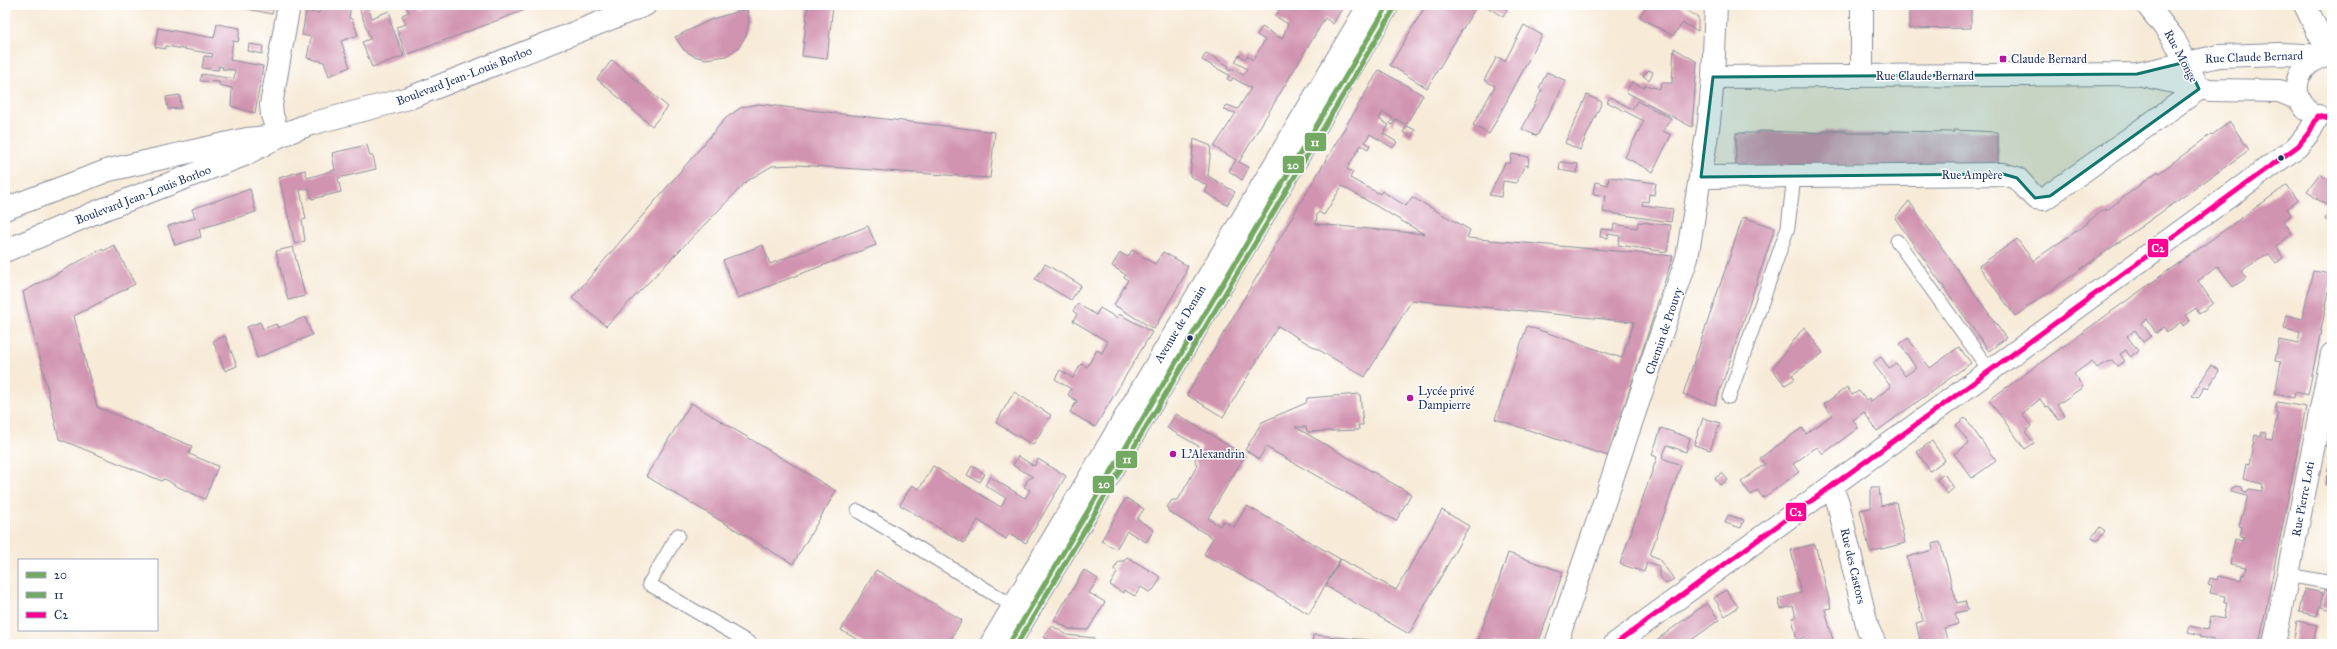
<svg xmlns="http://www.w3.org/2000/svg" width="2337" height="649" font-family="'IM FELL Great Primer',serif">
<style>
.building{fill:#d194b0;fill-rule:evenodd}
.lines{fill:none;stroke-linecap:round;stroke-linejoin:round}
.service-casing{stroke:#898d9b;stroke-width:15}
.minor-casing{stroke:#898d9b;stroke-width:24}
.secondary-casing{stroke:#898d9b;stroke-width:24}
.service{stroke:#fff;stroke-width:13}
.minor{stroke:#fff;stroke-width:22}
.secondary{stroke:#fff;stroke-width:22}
.bus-1-casing{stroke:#fff;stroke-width:8}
.bus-2-casing{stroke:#fff;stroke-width:8}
.bus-3-casing{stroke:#fff;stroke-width:8}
.bus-1{stroke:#74a963;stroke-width:5}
.bus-2{stroke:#74a963;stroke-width:5}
.bus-3{stroke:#ff0092;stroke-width:5}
.marked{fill:#0f766e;fill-opacity:0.2;stroke:#0f766e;stroke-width:3;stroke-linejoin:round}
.poi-dot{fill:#b5179e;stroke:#fff;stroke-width:1.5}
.bus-dot{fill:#1b2f5e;stroke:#fff;stroke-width:1.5}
.labels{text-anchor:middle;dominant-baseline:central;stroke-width:3;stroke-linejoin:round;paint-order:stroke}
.street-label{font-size:12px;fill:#1b2f5e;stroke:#fff}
.poi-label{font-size:12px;fill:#1b2f5e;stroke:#fff;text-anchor:start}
.line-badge{stroke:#fff;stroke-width:1.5}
.badge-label{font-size:11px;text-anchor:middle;font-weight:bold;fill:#fff}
</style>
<rect width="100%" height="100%" fill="#fff"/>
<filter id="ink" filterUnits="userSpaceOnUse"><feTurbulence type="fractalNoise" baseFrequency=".025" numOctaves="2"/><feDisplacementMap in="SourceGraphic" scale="8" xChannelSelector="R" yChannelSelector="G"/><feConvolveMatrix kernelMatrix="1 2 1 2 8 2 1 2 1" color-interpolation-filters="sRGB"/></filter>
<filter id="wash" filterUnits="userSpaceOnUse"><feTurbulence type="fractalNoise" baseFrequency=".012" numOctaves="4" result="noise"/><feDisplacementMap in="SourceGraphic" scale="16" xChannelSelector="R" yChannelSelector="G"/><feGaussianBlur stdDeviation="0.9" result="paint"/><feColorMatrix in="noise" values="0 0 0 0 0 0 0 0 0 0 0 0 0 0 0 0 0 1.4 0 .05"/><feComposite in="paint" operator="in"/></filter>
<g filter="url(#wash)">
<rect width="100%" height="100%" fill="#f7ebd8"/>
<g id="blocks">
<path class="building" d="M228,5H274L272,14Z
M320,5H351L349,18L352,19L358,35L341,41L350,67L329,76L324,62L307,58L311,37L302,35L306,11L319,13Z
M365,5H367L372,18L389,11L392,19H389L404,56L372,67L362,42L370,39L360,10Z
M406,5H417L419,8L426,5H454L455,7L459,5H523L525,10L406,55L396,27L406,24L402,15L409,12Z
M525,5H538L527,9Z
M808,5H833L827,59L802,56Z
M1284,5H1344L1333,24L1325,18L1239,162L1249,167L1242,180L1229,171L1236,160L1214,147L1236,113L1224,110L1227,105L1238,109L1251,88L1233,78L1231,81L1227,79L1229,75L1202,60L1206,53L1229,66L1227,69L1230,71L1231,68L1243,75L1247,69L1235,62L1239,55L1245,59L1247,56L1253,60L1265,40L1257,35L1262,27L1282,39L1288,24L1275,16Z
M1426,5H1477L1427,88L1390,65Z
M1484,5H1499L1507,10L1503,17Z
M1647,5H1677L1698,17V31L1683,23L1673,36L1640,17Z
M1909,5H1971V28L1909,29Z
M747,9L749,21L746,35L739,47L726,56L706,59L694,56L684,50L675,37L712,19Z
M217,24L240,28L238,42L233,41L230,60L263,66L255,113L231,106L232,88L219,85V82L200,81L202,74L234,79L235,70L222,69L223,67L219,66L218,70L202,68L204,56L212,57L213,54L166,46L165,49L155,47L158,28L214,38Z
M1524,25L1542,35L1489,134L1473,125L1495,86L1484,80L1497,57L1505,61Z
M249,44L263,46L262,54L248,51Z
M1674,48L1697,62L1692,127L1626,92L1632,82L1644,88L1645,85L1660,89L1661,83H1672Z
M612,60L668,107L652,126L597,79Z
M1379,70L1423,95L1406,125L1396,119L1392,125L1390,123L1393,118L1383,112L1379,119L1389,125L1383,134L1397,142L1393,148L1370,134L1365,142L1370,145L1368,149L1361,145L1347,169L1353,172L1350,178L1380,194L1382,191L1406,206L1412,197L1470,230L1467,238L1673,256L1608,456L1495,419L1527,326L1622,358L1634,322L1412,300L1365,377L1278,326L1223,417L1187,395ZM1342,186L1424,234L1316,224L1317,214L1319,212L1324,215Z
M1649,70L1653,72L1649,80L1643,76Z
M1547,72L1566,81L1537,136L1522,129L1542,90L1539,88Z
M180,95L181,108L168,109L166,97Z
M1587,95L1602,102L1580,150L1565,143Z
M1610,97L1632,109L1637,101L1671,118L1663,131L1671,135L1653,172L1625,157L1644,121L1607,102Z
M759,104L995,132L990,178L798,165L772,166L747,181L606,326L572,298L726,118L742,107Z
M2230,122L2249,150L2015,316L1979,266L2017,239L2034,262V260L2088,223L2087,222L2105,209L2106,211L2158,171L2159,173L2211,134L2212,135Z
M1407,126L1415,130L1411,137L1403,132Z
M1954,130L1998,132V166L1736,167V133H1759V131L1823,133L1824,131H1846V133H1889V131L1954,132Z
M1194,139L1211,146L1208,176L1235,192L1227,205L1205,192L1208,186L1190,176Z
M367,145L370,156H373L376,169L338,178L341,192L312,199L309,188L300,190L306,219L302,220L305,241L295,244L279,178L305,170L307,178L335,170L332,153Z
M1512,154L1529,157L1528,166L1525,165L1516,183L1503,181L1501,197L1489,195L1505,163H1510Z
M1560,162L1578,164L1577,173L1559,170Z
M2320,174L2332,182V201L2329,207L2307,192Z
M1609,177L1656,183L1654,195L1649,194L1648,202L1643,201L1642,205L1673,209L1671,222L1603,212L1606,196L1593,194L1595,182L1608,185Z
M2287,185L2298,200L2287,208L2291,215L2283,221L2292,233L2276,247L2283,258L2276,263L2269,254L2255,262L2241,271L2246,278L2233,287L2218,266L2198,281L2213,303L2199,314L2196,308L2186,315L2190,321L2183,326L2181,322L2167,332L2164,327L2156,333L2147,319L2142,323L2151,336L2143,342L2135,330L2127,336L2138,351L2130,357L2126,350L2120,354L2125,361L2117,366L2112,360L2097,368L2092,361L2074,374L2083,387L2057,405L2065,416L2059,420L2048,406L2046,407L2040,399L2022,414L2031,426L2025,432L2034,443L2025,449L1989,400Z
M250,189L256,212L199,229L201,237L175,245L168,226L195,218L192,209Z
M1909,201L2006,338L1989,351L1895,218Z
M2329,207H2332V221L2325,220Z
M1743,217L1775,228L1715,405L1683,394Z
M1638,222L1671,225L1667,252L1618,245L1620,236L1608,234V238L1600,237L1601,229L1613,230L1614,224L1637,228Z
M868,226L876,245L738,298L723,260L763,245L770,264Z
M114,245L135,284L74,316L97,407L192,446L189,454L218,466L205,499L176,486L167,480L163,479L162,481L59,439L37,345H36L23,292L102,249L103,251Z
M293,247L305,296L288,300L276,251Z
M1132,250L1155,264L1163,252L1188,266L1185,272L1186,273L1154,329L1114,305L1128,280L1124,277L1126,275L1112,266L1120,253L1128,257Z
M1045,264L1081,285L1071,300L1035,279Z
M2313,271L2332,274V276L2308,395L2295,392L2294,398L2275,394L2281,362L2275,361L2279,340L2298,344L2300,332L2284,329L2287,315L2302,319Z
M1078,304L1096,315L1100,308L1117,318L1119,314L1152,332L1095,427L1070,412L1077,401L1068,395L1071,389L1055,379L1060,370L1073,378L1081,364L1087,367L1097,350L1102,353L1108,342L1073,321L1077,314L1073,311Z
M305,317L312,335L257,358L247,327L260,322L263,329L276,324L278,328Z
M1804,327L1823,353L1792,375L1795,379L1785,385L1772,369Z
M225,336L237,366L225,371L213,341Z
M1908,338L1930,368L1959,347L1971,363L1877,431L1864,412L1853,420L1858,428L1823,454L1817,447L1793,464L1799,472L1763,498L1757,490L1751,495L1741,482L1765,464L1760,458L1802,428L1806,434L1832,415L1824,404L1847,387L1852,395L1859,391L1866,400L1869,398L1871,401L1891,387L1873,363L1881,357L1889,368L1896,363L1905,376L1916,368L1900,344Z
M2211,365L2219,371L2208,388L2205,386L2198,398L2192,396Z
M1014,392L1051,415L1033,445L996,423Z
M1360,394L1363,425H1358L1359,430L1307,432L1306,427H1295L1411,494L1396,521L1266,447L1259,459L1245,450L1262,422L1306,403L1307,398Z
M2277,402L2306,407L2259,644H2230L2201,637V635L2188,632L2190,626L2208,630L2211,616L2224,619L2227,603H2224L2225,596L2210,593L2212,585L2208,584L2210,578L2217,580L2218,576L2241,581L2242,574L2244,575L2246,567L2230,564L2235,539L2242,541L2244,537L2240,536L2242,527L2239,526L2248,496L2231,492L2232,488L2236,486L2242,487L2243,492L2247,493L2249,489L2262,491L2263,484L2243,479L2246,464L2249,465L2255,435L2261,437L2262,432L2266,433L2265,438L2272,439L2278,413L2275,412Z
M691,403L836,491L793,564L646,476Z
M1176,414L1245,455L1208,518L1220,526L1223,521L1234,527L1247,506L1340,559L1309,614L1204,554L1213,538L1169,512L1167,507L1172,500H1178L1197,466L1195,460L1202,448L1167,428Z
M1703,418L1720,423L1710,450L1694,445Z
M1965,418L1996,461L1972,478L1954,454L1969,443L1956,425Z
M1661,428L1690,438L1686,452L1667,445L1662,458L1681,465L1650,555L1658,558L1674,579L1666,584L1659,575V566L1647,562L1644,572L1620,564L1657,457L1652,455Z
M1932,441L1945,460L1930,471L1917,452Z
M2332,453V473L2327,472Z
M1018,456L1034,466L1038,459L1066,476L1026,543L1009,534L1006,539L978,520L964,543L900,505L912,485L919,489L933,466L1001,507L1006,498L985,485L990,477L1025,498L1030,490L1024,487L1028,479L1033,477L1013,465Z
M972,466L985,474L980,482L967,475Z
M1722,473L1728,480L1720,485L1715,478Z
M1944,474L1954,488L1947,494L1937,479Z
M2327,475L2332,477V486L2325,485Z
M1871,487H1879L1881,506L1896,502L1905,543L1870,552L1860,510L1871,508Z
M1126,498L1144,509L1137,519L1154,530L1146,542L1127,531L1116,549L1101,541Z
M1442,510L1469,526L1409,634L1326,586L1341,559L1396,590Z
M1728,515L1744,520L1741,528L1725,523Z
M2100,527L2105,531L2097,541L2092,537Z
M1940,542L1957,603L1965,601L1968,610L1955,613L1958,624L1944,628L1948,644H1921L1916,623L1923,621L1907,557L1933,550L1932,544Z
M1815,544L1831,608L1825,609L1834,644H1807L1805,637L1797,640L1792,618L1796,617L1793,606L1781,609L1778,599L1801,593L1791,550Z
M1508,553L1563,572L1538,644H1477Z
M1127,557L1159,576L1160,580L1153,590L1149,592L1141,587L1135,596L1124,590L1123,593L1110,585L1117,573L1114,569L1119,561H1124Z
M876,570L962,620L948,644H865L841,630Z
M1084,570L1098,579L1089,593L1105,602L1088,630L1069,629L1054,620Z
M2304,589L2323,593L2317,616L2299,612Z
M1726,590L1738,607L1725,616L1714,598Z
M2325,590L2332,592V610L2321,607Z
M1707,603L1719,620L1686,644H1651Z
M2297,621L2317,625L2313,644H2293Z
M1051,625L1067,635L1094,638L1090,644H1055L1044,637Z
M1313,635L1370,640V644L1312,643Z"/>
</g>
</g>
<g filter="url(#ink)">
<use href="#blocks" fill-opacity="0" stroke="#898d9b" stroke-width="1"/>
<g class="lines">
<g class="service-casing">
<path id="service" d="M1897,241L1990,371
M1729,397L1788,227L1794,176
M858,511L1013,606
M678,535L649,584L751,644
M2288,575L2332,583"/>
</g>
<g class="minor-casing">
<path id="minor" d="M1862,5V76
M2305,5L2320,36L2332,51
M2142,75L2210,90L2279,91L2299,99
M1713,77L2137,74L2219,56L2281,54L2325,56
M2306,109C2286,87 2301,61 2327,56
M279,136L272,115L271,105L289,5
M1701,177L2003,174L2017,178L2035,198L2044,199L2199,89L2174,39L2147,5
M1831,487L1838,503L1868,629L1875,644
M1556,644L1687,258L1709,122L1713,77L1716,5
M1615,644L2298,146L2310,131L2318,116
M2274,644L2332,354"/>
</g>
<g class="secondary-casing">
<path id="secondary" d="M5,209L109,170L247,139L266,137
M5,251L94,213L244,155L279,136L310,124L409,98L645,5
M991,644L1369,5
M1009,644L1388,5"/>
</g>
<use href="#service" class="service"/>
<use href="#minor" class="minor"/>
<use href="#secondary" class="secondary"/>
<g class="bus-1-casing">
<path id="bus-1" d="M1009,644L1388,5"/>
</g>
<g class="bus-2-casing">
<path id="bus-2" d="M1017,644L1394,9"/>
</g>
<g class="bus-3-casing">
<path id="bus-3" d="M1615,644L2298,146L2310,131L2318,116L2332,120"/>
</g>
<use href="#bus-1" class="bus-1"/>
<use href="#bus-2" class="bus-2"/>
<use href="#bus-3" class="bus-3"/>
</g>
</g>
<path class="marked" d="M2186,62L2199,89L2050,196L2035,198L2017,178L2003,174L1701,177L1713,77L2137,74Z"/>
<g class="poi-dot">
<rect x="1999" y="55" width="8" height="8" rx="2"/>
<circle cx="1410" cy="398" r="4"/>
<circle cx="1173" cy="454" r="4"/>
</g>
<g class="bus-dot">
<circle cx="2281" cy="158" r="3.5"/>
<circle cx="1190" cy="338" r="3.5"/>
</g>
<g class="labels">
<g class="street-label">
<text transform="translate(2181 56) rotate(62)">Rue Monge</text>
<text transform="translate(2254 57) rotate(-2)">Rue Claude Bernard</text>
<text transform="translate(464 76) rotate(-21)">Boulevard Jean-Louis Borloo</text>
<text x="1925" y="76">Rue Claude Bernard</text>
<text x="1972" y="175">Rue Ampère</text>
<text transform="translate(143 195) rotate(-21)">Boulevard Jean-Louis Borloo</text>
<text transform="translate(1180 324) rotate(-59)">Avenue de Denain</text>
<text transform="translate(1664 331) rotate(-71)">Chemin de Prouvy</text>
<text transform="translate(2303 499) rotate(-79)">Rue Pierre Loti</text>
<text transform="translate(1853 566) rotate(77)">Rue des Castors</text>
</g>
<g class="poi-label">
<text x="2011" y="59">Claude Bernard</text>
<text x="1418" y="391">Lycée privé<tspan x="1418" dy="14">Dampierre</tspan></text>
<text x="1181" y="454">L’Alexandrin</text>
</g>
</g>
<g class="line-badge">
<rect x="1304" y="132" width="23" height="20" rx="4" fill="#74a963"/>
<rect x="1282" y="155" width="23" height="19" rx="4" fill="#74a963"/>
<rect x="2147" y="238" width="22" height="20" rx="4" fill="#ff0092"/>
<rect x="1115" y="450" width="23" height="19" rx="4" fill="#74a963"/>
<rect x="1092" y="475" width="23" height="19" rx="4" fill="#74a963"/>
<rect x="1785" y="502" width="22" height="20" rx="4" fill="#ff0092"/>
</g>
<g class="badge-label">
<text x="1315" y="146">11</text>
<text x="1293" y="169">20</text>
<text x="2158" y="252">C2</text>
<text x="1127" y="463">11</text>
<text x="1104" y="488">20</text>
<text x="1796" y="516">C2</text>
</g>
<rect width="2337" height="649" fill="none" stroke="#fff" stroke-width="20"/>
<rect x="18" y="559" width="140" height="72" fill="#ffffff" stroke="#a4acbf"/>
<rect x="26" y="572" width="20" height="6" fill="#74a963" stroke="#a4acbf"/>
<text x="54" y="579" font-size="12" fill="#1b2f5e">20</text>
<rect x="26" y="592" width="20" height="6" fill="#74a963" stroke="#a4acbf"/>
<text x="54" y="599" font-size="12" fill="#1b2f5e">11</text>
<rect x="26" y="612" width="20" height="6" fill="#ff0092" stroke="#a4acbf"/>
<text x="54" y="619" font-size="12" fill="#1b2f5e">C2</text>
</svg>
